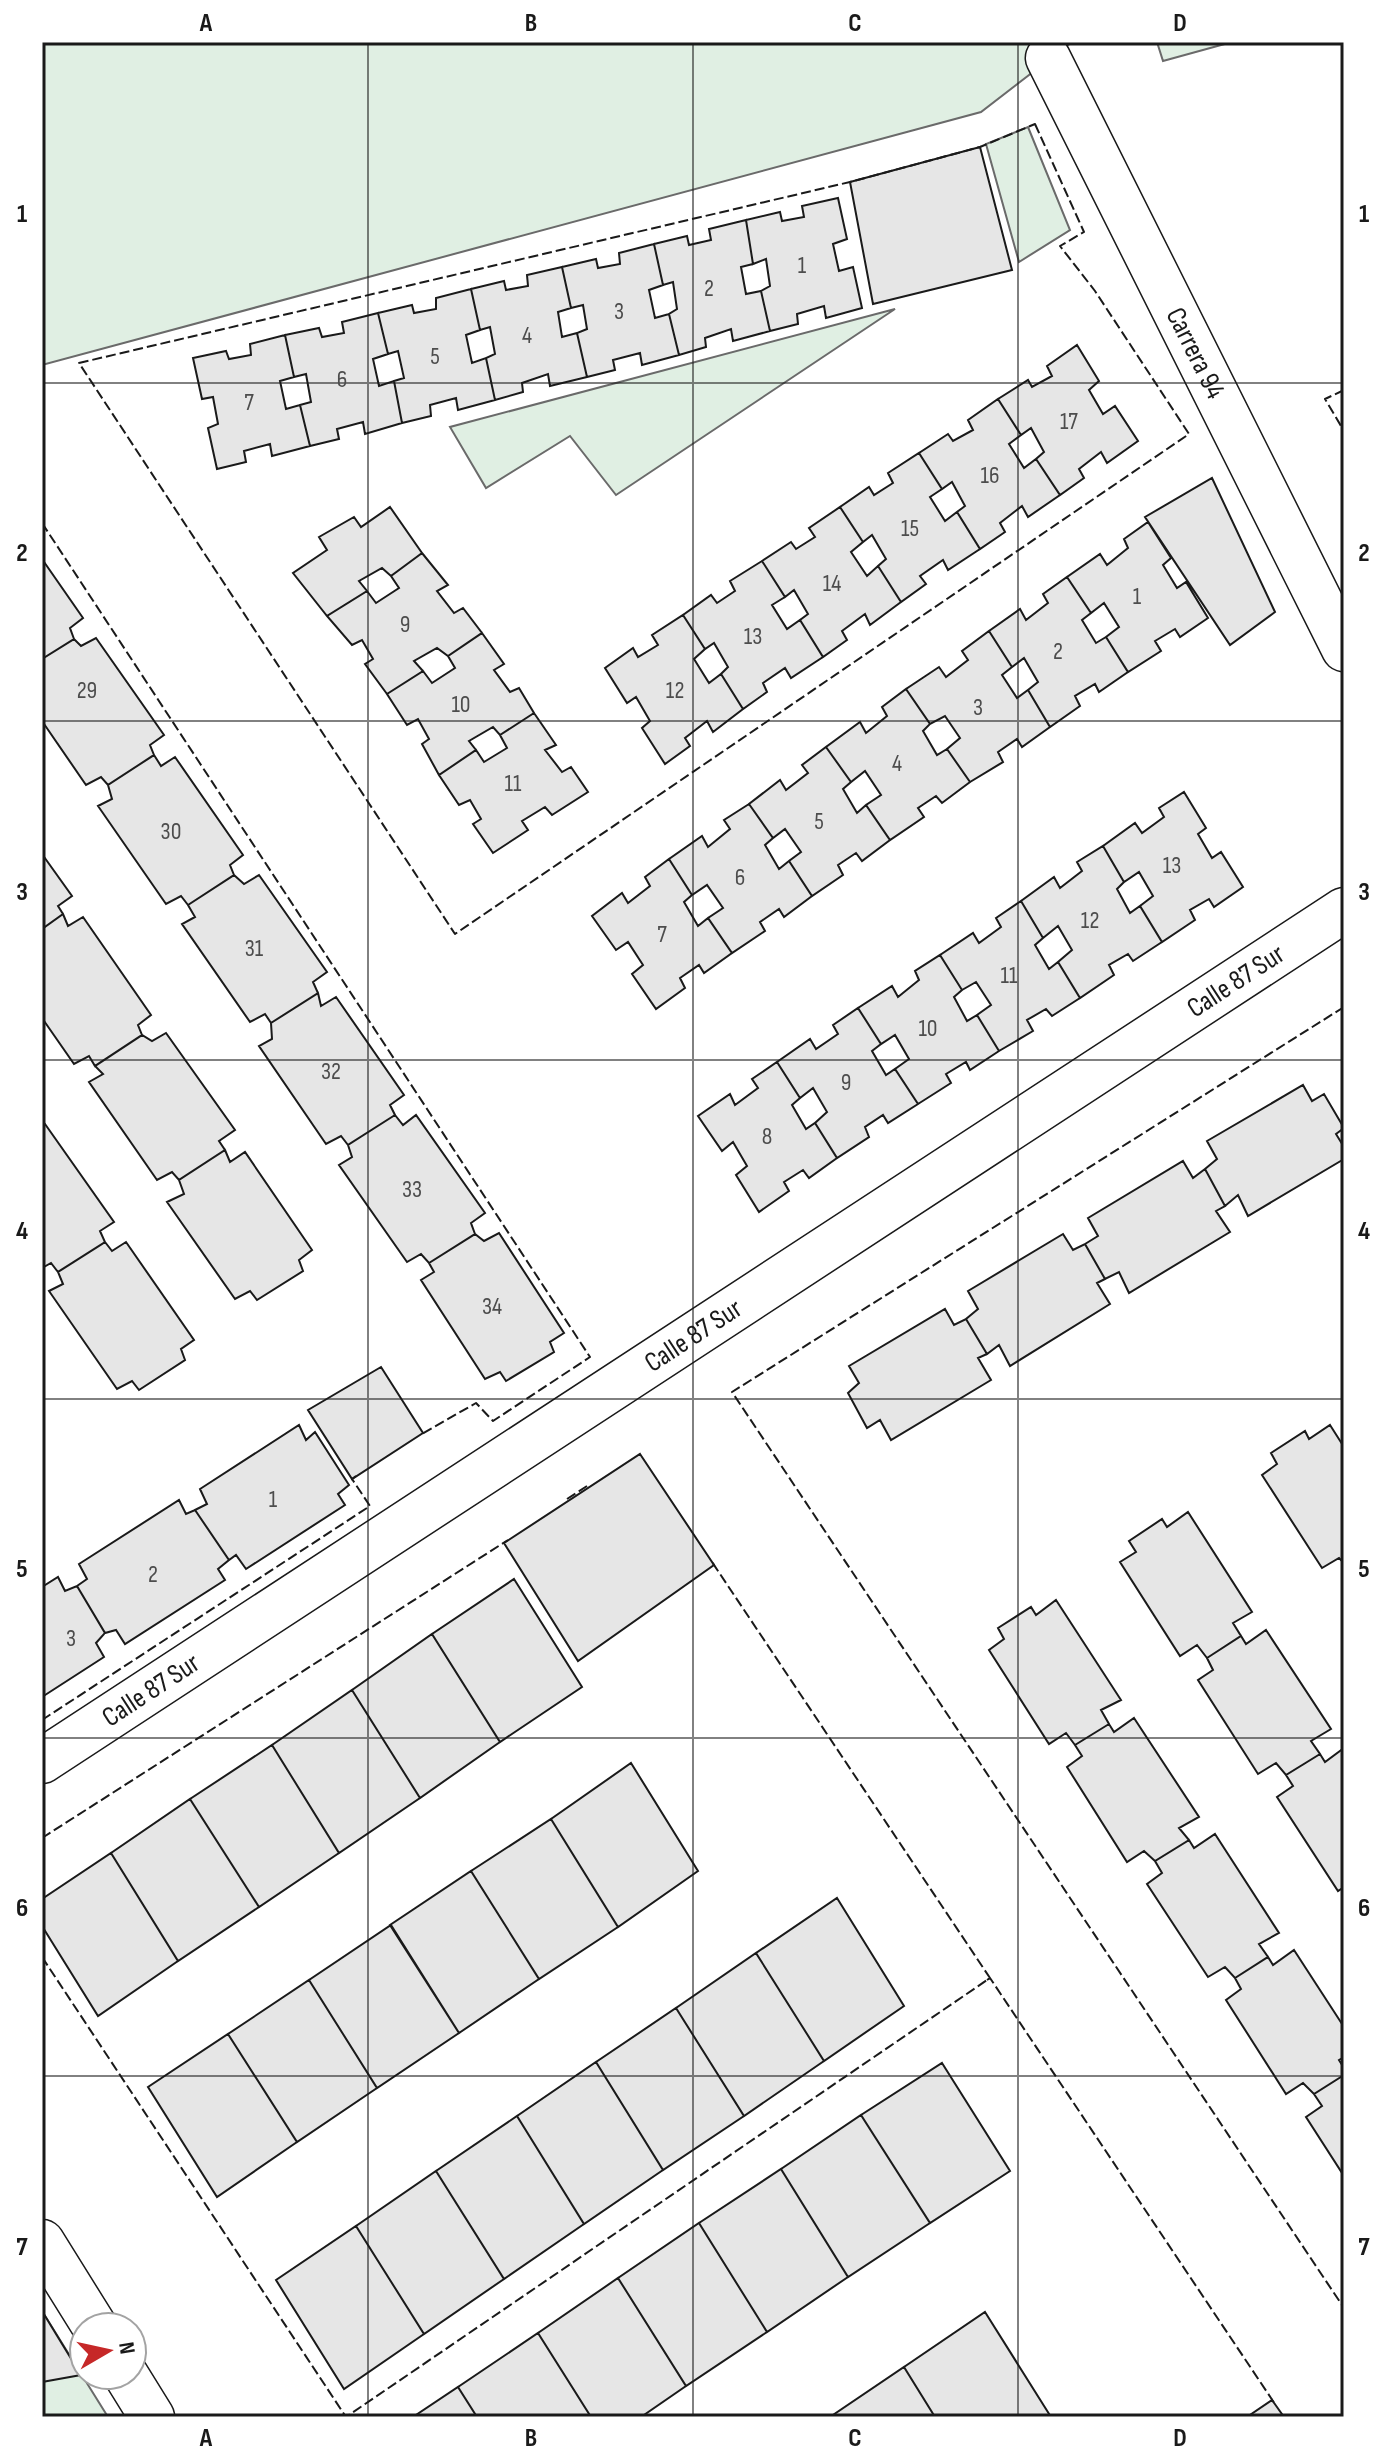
<svg xmlns="http://www.w3.org/2000/svg" width="1386" height="2459" font-family="'Sofia Sans Condensed',sans-serif">
<style>
.green{fill:#e0efe3;stroke:#6a6a6a;stroke-width:2}
.building{fill:#e6e6e6;stroke:#1a1a1a;stroke-width:2}
.lines{fill:none;stroke-linecap:round;stroke-linejoin:round}
.minor-casing{stroke:#1a1a1a;stroke-width:47}
.minor{stroke:#fff;stroke-width:44}
.fence{stroke:#1a1a1a;stroke-width:2;stroke-dasharray:10 4;stroke-linecap:butt}
.grid{fill:none;stroke:#1a1a1a;stroke-width:2;stroke-opacity:0.55}
.labels{text-anchor:middle;dominant-baseline:central;stroke-width:6;stroke-linejoin:round;paint-order:stroke}
.number-label{font-size:24px;fill:#4d4d4d}
.street-label{font-size:28px;fill:#1a1a1a;stroke:#fff}
.neatline{fill:none;stroke:#1a1a1a;stroke-width:3}
.grid-label{font-size:26px;text-anchor:middle;font-weight:bold;fill:#1a1a1a}
</style>
<rect width="100%" height="100%" fill="#fff"/>
<path class="green" d="M42,42H1072L981,112L42,365Z
M1157,42H1232L1163,61Z
M1028,127L1070,230L1019,262L986,144Z
M895,309L616,495L570,436L486,488L450,427Z
M42,2311L108,2417H42Z"/>
<path class="building" d="M980,147L1012,270L873,304L850,182Z
M838,198L847,239L833,244L839,271L853,267L862,308L826,318L824,306L797,314L798,324L770,331L761,291L770,286L766,259L753,264L746,220L780,212L782,221L804,217L802,206Z
M746,220L753,264L741,267L746,294L761,291L770,331L733,341L731,329L705,338L706,347L679,355L669,314L677,309L673,282L663,285L654,244L687,236L689,245L711,240L709,229Z
M654,244L663,285L649,290L655,318L669,314L679,355L642,365L640,353L613,360L615,370L587,377L577,333L587,329L583,305L571,308L562,267L596,259L598,268L620,264L619,253Z
M562,267L571,308L558,312L562,337L577,333L587,377L550,386L548,374L522,383L523,392L495,400L486,358L495,354L490,327L480,330L471,289L504,281L506,290L528,286L527,275Z
M471,289L480,330L466,335L472,363L486,358L495,400L458,410L456,398L430,405L431,416L402,423L394,381L404,378L398,351L388,354L378,313L412,305L414,313L436,309V298Z
M378,313L388,354L373,359L379,386L394,381L402,423L365,434L363,422L337,429L339,439L310,446L300,405L311,402L306,374L294,377L285,335L319,328L322,337L344,333L342,322Z
M285,335L294,377L280,381L286,409L300,405L310,446L272,456L270,444L244,451L246,462L217,469L208,428L218,424L213,397L202,399L193,358L226,351L229,359L251,355L250,344Z
M1077,345L1099,381L1089,390L1103,414L1115,406L1138,441L1107,463L1101,452L1079,469L1084,478L1060,495L1036,459L1044,452L1031,428L1021,435L998,399L1028,380L1032,387L1052,376L1047,366Z
M998,399L1021,435L1009,444L1024,468L1036,459L1060,495L1028,517L1022,506L1000,523L1005,532L980,549L957,512L965,506L952,482L942,489L919,453L948,434L953,441L973,430L968,420Z
M919,453L942,489L930,497L945,521L957,512L980,549L948,570L943,560L920,576L926,584L901,602L878,566L886,559L872,535L863,542L840,507L869,487L874,495L893,483L888,473Z
M1212,478L1275,612L1230,645L1145,517Z
M390,507L422,553L391,576L382,568L359,581L367,591L327,616L293,573L327,550L319,537L354,517L361,527Z
M840,507L863,542L851,552L867,576L878,566L901,602L870,625L865,614L842,631L847,640L823,657L800,620L808,614L794,590L785,597L762,561L791,542L796,549L815,537L809,528Z
M1148,522L1171,558L1163,565L1177,588L1186,582L1208,618L1180,637L1175,629L1155,641L1161,651L1128,672L1106,637L1119,627L1104,603L1091,613L1067,577L1100,554L1107,565L1128,548L1124,539Z
M422,553L448,585L437,591L454,613L463,608L482,633L448,656L437,648L414,661L423,671L387,694L365,664L373,659L362,640L352,645L327,616L367,591L376,603L399,588L391,576Z
M42,559L83,618L70,628L74,639L42,659Z
M762,561L785,597L772,605L787,629L800,620L823,657L791,678L785,668L763,683L767,692L743,709L721,674L728,667L714,643L705,649L683,615L711,595L717,603L735,591L730,581Z
M1067,577L1091,613L1082,620L1096,643L1106,637L1128,672L1099,692L1095,684L1075,696L1080,706L1050,727L1028,690L1038,682L1024,658L1012,667L989,631L1020,609L1026,620L1048,603L1043,594Z
M683,615L705,649L694,659L709,683L721,674L743,709L713,732L707,721L685,738L690,746L665,764L642,728L650,721L636,697L627,703L605,668L633,648L638,657L658,645L652,635Z
M989,631L1012,667L1002,675L1017,698L1028,690L1050,727L1022,747L1017,739L998,752L1003,762L970,782L947,749L960,738L945,716L930,724L906,689L939,667L946,677L968,660L962,651Z
M482,633L504,664L494,670L510,692L519,688L534,713L500,735L493,727L469,741L476,750L439,775L422,744L429,739L418,719L407,725L387,694L423,671L432,683L455,668L448,656Z
M96,638L164,735L150,745L154,755L108,785L101,777L86,785L42,721V659L74,639L81,646Z
M906,689L930,724L923,731L937,755L947,749L970,782L942,803L936,796L918,808L924,817L890,840L866,805L881,795L865,771L851,782L826,747L860,722L866,733L887,716L882,707Z
M534,713L556,745L545,750L562,772L571,767L588,792L552,815L545,807L522,821L528,830L493,853L473,824L481,819L470,800L459,805L439,775L476,750L484,762L507,748L500,735Z
M826,747L851,782L843,789L857,813L866,805L890,840L862,861L856,853L838,865L843,875L812,896L789,861L801,852L785,829L773,838L749,804L780,780L786,790L808,773L802,765Z
M154,755L161,766L175,757L243,855L230,865L234,875L188,905L181,896L166,904L98,806L112,799L108,785Z
M1184,792L1206,828L1198,834L1212,858L1221,852L1243,887L1214,907L1209,899L1190,910L1195,920L1162,942L1140,906L1153,896L1139,872L1124,882L1103,846L1135,823L1142,833L1164,817L1159,808Z
M749,804L773,838L765,845L779,869L789,861L812,896L784,917L779,909L760,922L765,931L732,953L708,918L723,908L707,885L692,895L669,859L702,836L708,847L730,829L724,820Z
M1103,846L1124,882L1117,889L1130,913L1140,906L1162,942L1133,961L1128,954L1109,965L1114,975L1080,998L1058,962L1072,950L1058,926L1043,938L1021,901L1054,877L1060,888L1082,871L1077,862Z
M42,854L72,896L58,906L63,914L42,929Z
M669,859L692,895L684,902L698,926L708,918L732,953L704,973L699,965L680,978L685,988L656,1009L632,974L643,965L628,942L616,950L592,916L622,893L628,903L650,886L645,877Z
M234,875L244,884L259,875L327,972L313,982L318,993L271,1023L265,1014L250,1022L182,924L195,917L188,905Z
M1021,901L1043,938L1035,945L1049,969L1058,962L1080,998L1052,1016L1046,1009L1027,1020L1033,1031L999,1051L977,1015L991,1005L976,982L962,990L940,955L973,933L979,943L1001,927L996,918Z
M63,914L68,926L83,917L151,1015L138,1025L142,1035L95,1066L89,1056L74,1064L42,1018V929Z
M940,955L962,990L954,997L967,1021L977,1015L999,1051L970,1070L966,1062L946,1074L951,1083L918,1104L895,1069L909,1059L895,1035L881,1044L858,1008L892,986L898,997L919,980L915,971Z
M318,993L321,1006L336,997L404,1095L390,1105L395,1115L348,1145L341,1136L326,1144L259,1046L272,1039L271,1023Z
M858,1008L881,1044L872,1051L886,1075L895,1069L918,1104L888,1123L883,1115L865,1127L869,1137L837,1158L815,1123L827,1112L813,1088L800,1098L777,1062L810,1039L816,1049L838,1034L833,1025Z
M166,1033L235,1130L219,1141L225,1150L179,1180L172,1172L157,1180L89,1082L103,1074L95,1066L142,1035L152,1041Z
M777,1062L800,1098L792,1105L806,1129L815,1123L837,1158L809,1178L803,1170L784,1182L789,1191L759,1212L736,1175L747,1166L733,1142L722,1151L698,1116L730,1094L735,1105L758,1088L752,1079Z
M1303,1085L1312,1101L1324,1094L1344,1128L1336,1134L1344,1147V1159L1248,1216L1238,1195L1225,1206L1205,1169L1217,1159L1207,1141Z
M395,1115L403,1125L416,1115L485,1213L471,1223L475,1234L429,1263L421,1254L407,1262L339,1165L352,1157L348,1145Z
M45,1124L114,1222L100,1231L105,1242L58,1272L51,1263L42,1268V1126Z
M225,1150L230,1162L245,1152L312,1250L299,1260L303,1271L257,1300L250,1291L235,1299L167,1202L184,1194L179,1180Z
M1183,1161L1193,1178L1205,1169L1225,1206L1216,1211L1230,1232L1129,1293L1119,1272L1105,1279L1085,1244L1098,1236L1088,1218Z
M499,1233L564,1333L550,1342L554,1352L506,1381L500,1372L485,1379L421,1280L434,1272L429,1263L475,1234L484,1241Z
M1063,1234L1073,1250L1085,1244L1105,1279L1097,1283L1110,1304L1010,1366L999,1345L987,1354L966,1319L978,1309L968,1291Z
M105,1242L112,1251L126,1242L194,1340L181,1349L185,1360L139,1390L132,1381L117,1389L49,1291L63,1284L58,1272Z
M945,1309L954,1325L966,1319L987,1354L978,1358L991,1380L891,1440L880,1420L867,1428L848,1393L859,1383L849,1366Z
M381,1367L423,1433L352,1479L308,1410Z
M299,1425L306,1440L315,1432L349,1485L338,1494L345,1505L246,1569L236,1555L229,1560L195,1510L207,1504L200,1489Z
M1330,1425L1344,1447V1563L1339,1558L1322,1568L1262,1475L1277,1464L1271,1453L1305,1431L1309,1439Z
M640,1454L714,1565L578,1661L504,1543Z
M179,1500L186,1514L195,1510L229,1560L218,1569L225,1580L125,1644L116,1630L105,1633L77,1586L87,1579L79,1564Z
M1188,1512L1252,1612L1233,1623L1241,1636L1207,1658L1197,1645L1180,1656L1120,1562L1136,1552L1129,1541L1162,1519L1167,1527Z
M58,1577L65,1591L77,1586L105,1633L96,1643L104,1657L42,1697V1587Z
M514,1579L582,1687L500,1742L432,1634Z
M1056,1600L1121,1700L1101,1710L1109,1724L1075,1745L1066,1733L1049,1744L989,1650L1004,1639L998,1628L1031,1607L1036,1615Z
M1266,1630L1331,1729L1311,1741L1320,1754L1286,1775L1276,1763L1258,1774L1198,1680L1213,1670L1207,1658L1241,1636L1246,1644Z
M432,1634L500,1742L420,1798L352,1690Z
M352,1690L420,1798L339,1853L272,1745Z
M1134,1718L1199,1817L1179,1828L1189,1840L1155,1861L1144,1851L1127,1862L1067,1767L1082,1756L1075,1745L1109,1724L1114,1732Z
M272,1745L339,1853L259,1907L190,1799Z
M1344,1748V1887L1338,1891L1277,1797L1293,1786L1286,1775L1320,1754L1325,1762Z
M631,1763L698,1871L618,1927L551,1819Z
M190,1799L259,1907L178,1961L111,1853Z
M551,1819L618,1927L539,1979L471,1871Z
M1215,1834L1279,1933L1259,1944L1268,1957L1235,1978L1225,1967L1208,1977L1147,1884L1162,1873L1155,1861L1189,1840L1194,1848Z
M111,1853L178,1961L98,2016L42,1926V1899Z
M471,1871L539,1979L459,2033L390,1925Z
M837,1898L904,2006L824,2061L756,1953Z
M391,1925L459,2033L377,2088L309,1980Z
M1294,1950L1344,2027V2057L1339,2060L1344,2068V2075L1314,2094L1303,2083L1286,2094L1226,2000L1241,1989L1235,1978L1268,1957L1273,1965Z
M756,1953L824,2061L744,2116L676,2008Z
M309,1980L377,2088L297,2142L228,2034Z
M676,2008L744,2116L663,2170L596,2062Z
M228,2034L297,2142L217,2197L148,2087Z
M596,2062L663,2170L584,2224L517,2116Z
M942,2063L1010,2171L930,2223L861,2115Z
M1344,2075V2176L1306,2117L1322,2106L1314,2094Z
M861,2115L930,2223L848,2277L781,2169Z
M517,2116L584,2224L504,2279L436,2171Z
M781,2169L848,2277L767,2332L699,2223Z
M436,2171L504,2279L424,2334L356,2226Z
M699,2223L767,2332L686,2386L618,2278Z
M356,2226L424,2334L344,2389L276,2280Z
M618,2278L686,2386L641,2417H591L538,2333Z
M42,2311L81,2375L42,2382Z
M985,2312L1051,2417H935L904,2367Z
M538,2333L591,2417H477L458,2387Z
M904,2367L935,2417H830Z
M458,2387L477,2417H413Z
M1272,2400L1284,2417H1247Z"/>
<g class="lines">
<g class="minor-casing">
<g id="minor">
<path id="s1" d="M1048,58L1344,649"/>
<path id="s2" d="M42,1761L1344,910"/>
<path d="M42,2242L95,2327"/>
<path d="M126,2375L152,2417"/>
</g>
</g>
<use href="#minor" class="minor"/>
<path class="fence" d="M1035,124L1084,232L1060,246L1095,291L1189,434L455,934L79,363L850,182L980,147Z
M1344,390L1325,399L1344,431
M42,523L590,1357L493,1421L476,1403L420,1435
M1344,1007L732,1392L1344,2308
M567,1499L587,1486
M42,1720L370,1506L352,1479L356,1476
M42,1838L508,1540
M42,1957L346,2417L990,1978L712,1562
M987,1980L990,1978L1275,2404"/>
</g>
<path class="grid" d="M368,42V2417M693,42V2417M1018,42V2417M42,383H1344M42,721H1344M42,1060H1344M42,1399H1344M42,1738H1344M42,2076H1344"/>
<g class="labels">
<g class="number-label">
<text x="802" y="265">1</text>
<text x="709" y="288">2</text>
<text x="619" y="311">3</text>
<text x="527" y="335">4</text>
<text x="435" y="356">5</text>
<text x="342" y="379">6</text>
<text x="249" y="402">7</text>
<text x="1069" y="421">17</text>
<text x="990" y="475">16</text>
<text x="910" y="528">15</text>
<text x="832" y="583">14</text>
<text x="1137" y="596">1</text>
<text x="405" y="624">9</text>
<text x="753" y="636">13</text>
<text x="1058" y="651">2</text>
<text x="87" y="690">29</text>
<text x="675" y="690">12</text>
<text x="461" y="704">10</text>
<text x="978" y="707">3</text>
<text x="897" y="763">4</text>
<text x="513" y="783">11</text>
<text x="819" y="821">5</text>
<text x="171" y="831">30</text>
<text x="1172" y="865">13</text>
<text x="740" y="877">6</text>
<text x="1090" y="920">12</text>
<text x="662" y="934">7</text>
<text x="254" y="948">31</text>
<text x="1009" y="975">11</text>
<text x="928" y="1028">10</text>
<text x="331" y="1071">32</text>
<text x="846" y="1082">9</text>
<text x="767" y="1136">8</text>
<text x="412" y="1189">33</text>
<text x="492" y="1306">34</text>
<text x="273" y="1499">1</text>
<text x="153" y="1574">2</text>
<text x="71" y="1638">3</text>
</g>
<g class="street-label">
<text stroke="none"><textPath href="#s1" startOffset="330">Carrera 94</textPath></text>
<text stroke="none"><textPath href="#s2" startOffset="1426">Calle 87 Sur</textPath></text>
<text stroke="none"><textPath href="#s2" startOffset="778">Calle 87 Sur</textPath></text>
<text stroke="none"><textPath href="#s2" startOffset="130">Calle 87 Sur</textPath></text>
</g>
</g>
<rect width="1386" height="2459" fill="none" stroke="#ffffff" stroke-width="88"/>
<g transform="translate(108 2351) rotate(81)"><circle r="38" fill="#ffffff" stroke="#a3a3a3" stroke-width="2"/>
<path d="M0-6L14 30L0 20L-14 30Z" fill="#c62828"/>
<text y="-12" font-size="22" font-weight="bold" text-anchor="middle" fill="#1a1a1a">N</text>
</g>
<rect x="44" y="44" width="1298" height="2371" class="neatline"/>
<g class="grid-label">
<text x="206" y="31">A</text>
<text x="531" y="31">B</text>
<text x="855" y="31">C</text>
<text x="1180" y="31">D</text>
<text x="22" y="222">1</text>
<text x="1364" y="222">1</text>
<text x="22" y="561">2</text>
<text x="1364" y="561">2</text>
<text x="22" y="900">3</text>
<text x="1364" y="900">3</text>
<text x="22" y="1239">4</text>
<text x="1364" y="1239">4</text>
<text x="22" y="1577">5</text>
<text x="1364" y="1577">5</text>
<text x="22" y="1916">6</text>
<text x="1364" y="1916">6</text>
<text x="22" y="2255">7</text>
<text x="1364" y="2255">7</text>
<text x="206" y="2446">A</text>
<text x="531" y="2446">B</text>
<text x="855" y="2446">C</text>
<text x="1180" y="2446">D</text>
</g>
</svg>
